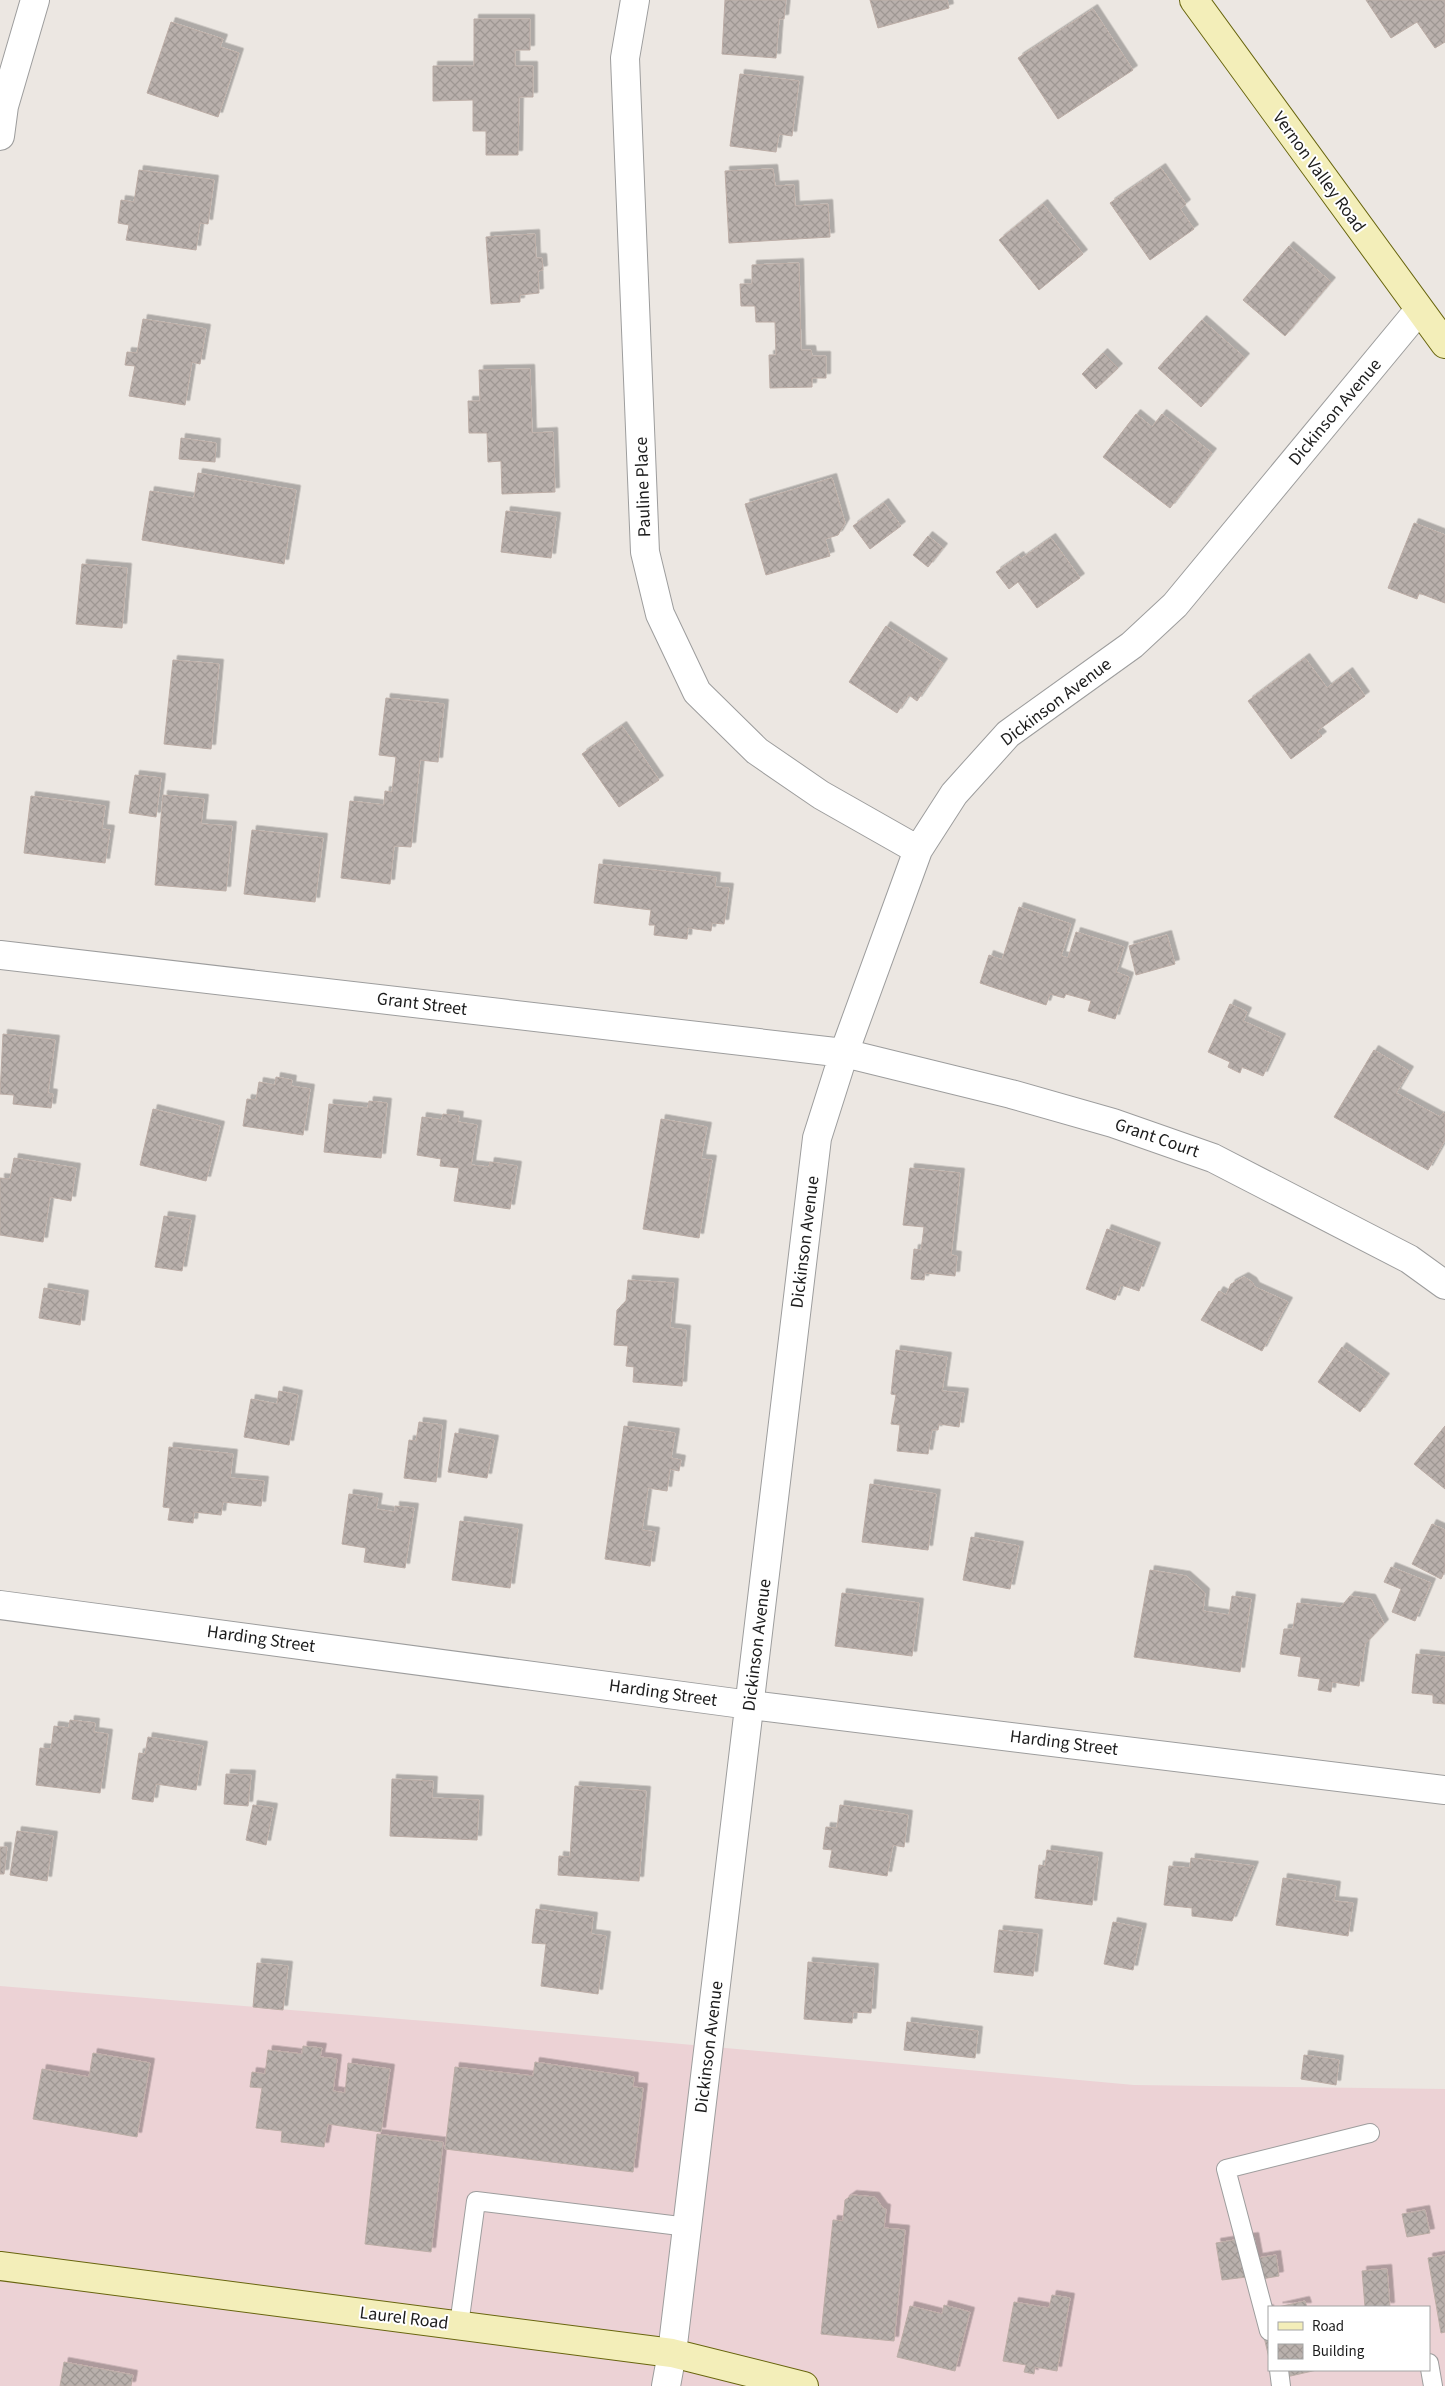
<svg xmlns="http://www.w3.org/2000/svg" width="1445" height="2386" font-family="'Source Sans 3',sans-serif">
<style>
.commercial{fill:#ecd2d5;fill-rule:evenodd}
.building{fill:url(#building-cross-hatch);stroke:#bcada6;filter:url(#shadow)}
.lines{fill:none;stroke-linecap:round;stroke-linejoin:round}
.lane-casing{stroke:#9d9d9d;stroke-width:20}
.street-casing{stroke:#9d9d9d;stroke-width:30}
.secondary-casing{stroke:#68650e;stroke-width:30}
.lane{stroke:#fff;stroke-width:18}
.street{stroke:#fff;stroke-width:28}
.secondary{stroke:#f3eeb9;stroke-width:28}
.labels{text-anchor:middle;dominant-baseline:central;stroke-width:4;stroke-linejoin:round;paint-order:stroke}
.street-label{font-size:18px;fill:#1c1c1c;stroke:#fff}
</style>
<defs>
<pattern id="building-cross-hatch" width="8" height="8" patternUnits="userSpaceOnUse" patternTransform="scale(1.25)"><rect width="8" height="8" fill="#b9b0ac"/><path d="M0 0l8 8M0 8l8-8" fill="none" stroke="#9e9793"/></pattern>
<filter id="shadow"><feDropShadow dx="4.5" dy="-4.5" stdDeviation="0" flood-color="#0004"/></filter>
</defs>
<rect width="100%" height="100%" fill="#ece7e2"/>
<path class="commercial" d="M0,1986L462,2024L1134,2085L1445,2089V2386H0ZM1269,2307H1429V2370H1269Z"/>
<path class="building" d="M725,0H786L784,19H779L776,58L722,54Z
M870,0H947L949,8L878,28Z
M1366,0H1445V42L1435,48L1417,22L1391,38Z
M1093,9L1133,70L1058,119L1018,58Z
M474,19H530V50H515V66H533V97H519L518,155H486V131H473V100L433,101V66H474Z
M171,22L223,39L220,47L239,53L218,117L147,93Z
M740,74L799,81L792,136L779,134L776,152L730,146Z
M1161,168L1186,204L1180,209L1194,229L1150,260L1110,203Z
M773,169L775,186L794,185L795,206L828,204L830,237L729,243L725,171Z
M139,170L214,180L208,224L200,223L196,250L126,240L129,225L118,223L121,200L134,202Z
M1043,204L1083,254L1039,290L999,240Z
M535,234L536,258H542L543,270L538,271L539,293L520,295V302L491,304L486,237Z
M1289,246L1331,282L1285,336L1243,300Z
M799,263L801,350H811L812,356H826V378H812V387L770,388L769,355H776L775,322H756L755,306H741L740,284H752V265Z
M143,319L206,329L200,364L192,362L185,405L129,396L135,366L125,365L127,352L137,353Z
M1202,320L1245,358L1201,407L1158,368Z
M1103,353L1118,368L1096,389L1082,374Z
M530,369L532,433L553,432L555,492L502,494L501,461L488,462L487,433H469L468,401H480L479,370Z
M1136,414L1152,427L1162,414L1212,453L1170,508L1103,457Z
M181,438L216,443L215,462L179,459Z
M198,473L296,490L284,564L142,540L150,491L194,498Z
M832,478L845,523L838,535L825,539L830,556L766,575L745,504Z
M884,503L901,526L870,549L853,526Z
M506,511L556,517L551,558L501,552Z
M1414,523L1445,535V603L1419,593L1417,599L1388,588Z
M928,536L943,548L928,567L913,555Z
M1051,538L1080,578L1037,608L1018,582L1009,589L996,572L1019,556L1021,559Z
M82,564L127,568L122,628L76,624Z
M886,626L943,663L917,701L909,695L897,713L849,682Z
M1305,658L1327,688L1348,672L1365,696L1317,731L1322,736L1291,759L1248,701Z
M173,660L219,664L211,749L164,744Z
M386,698L444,704L438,762L420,760L411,847L394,846L390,884L341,878L350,801L384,805L385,791L392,792L396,757L379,755Z
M622,726L659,780L619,807L582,754Z
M135,775L161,778L156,817L129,813Z
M163,795L204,799L201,824L232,826L226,891L155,885Z
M31,796L105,806L102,829L110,830L105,863L24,853Z
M252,830L323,838L315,902L244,894Z
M599,864L716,877L715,887L729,888L724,924L712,923L711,931L688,928L687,939L654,935L655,925H649L651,910L594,903Z
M1019,907L1071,924L1061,956L1068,958L1076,932L1124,947L1116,972L1129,977L1115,1019L1088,1011L1091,1001L1066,994L1064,998L1050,994L1046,1005L980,983L989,955L1002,960Z
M1167,935L1175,964L1136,975L1129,946Z
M1230,1004L1247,1012L1243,1021L1281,1038L1263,1076L1242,1067L1240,1073L1228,1067L1230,1062L1208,1052Z
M3,1034L55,1040L48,1093L53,1094L51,1108L13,1104L14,1095L0,1094Z
M1374,1050L1409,1071L1396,1093L1440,1117L1443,1113L1445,1114V1140L1428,1170L1334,1117Z
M276,1077L292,1080L291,1086L310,1089L303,1135L243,1126L247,1099L256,1100L259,1082L275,1085Z
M369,1101L387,1103L381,1158L324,1152L329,1104L368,1108Z
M153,1109L220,1126L206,1181L140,1165Z
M443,1114L459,1116L458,1122L477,1125L471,1165L489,1167L490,1162L517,1166L510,1209L454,1201L459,1168L440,1166L441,1159L417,1155L422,1117L442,1120Z
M661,1119L707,1127L701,1159L712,1160L699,1238L643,1229Z
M14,1158L76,1168L71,1201L50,1197L43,1242L0,1235V1178L10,1179Z
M910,1168L960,1173L951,1255L957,1256L955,1276L925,1273L924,1280L911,1279L914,1249L921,1250L924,1227L903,1225Z
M164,1216L191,1220L182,1271L155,1267Z
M1107,1229L1156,1247L1139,1291L1121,1285L1115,1300L1086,1289Z
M1244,1277L1252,1282L1255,1287L1288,1302L1262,1351L1201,1320L1219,1291L1226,1295L1231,1284Z
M628,1280L674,1283L670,1328L686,1330L682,1386L633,1382L634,1367L626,1366L628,1346L614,1345L617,1310L626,1301Z
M44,1288L84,1295L80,1325L39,1318Z
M1342,1347L1385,1378L1360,1412L1318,1382Z
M896,1350L947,1357L942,1391L964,1393L959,1427L939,1424L938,1430H932L928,1454L897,1451L900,1425L891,1424L896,1395L891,1394Z
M279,1391L298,1395L289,1445L244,1437L251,1399L277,1404Z
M419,1422L442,1425L436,1482L404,1478L409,1440L416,1441Z
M624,1426L675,1433L671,1458L681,1460L679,1471L670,1469L667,1491L648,1488L642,1530L655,1532L650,1566L605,1559Z
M1445,1426V1489L1414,1464Z
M455,1433L494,1440L487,1478L448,1472Z
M169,1447L233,1454L230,1478L264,1481L261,1506L223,1502L221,1515L194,1512L193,1523L168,1520L170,1508L163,1507Z
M870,1484L936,1494L928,1550L862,1542Z
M349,1494L378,1498L376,1509L395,1512V1506L414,1508L405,1568L364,1562L366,1548L342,1544Z
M460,1521L518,1529L510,1588L452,1580Z
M1432,1524L1445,1530V1571L1441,1579L1412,1564Z
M971,1537L1019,1546L1010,1589L963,1580Z
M1391,1567L1431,1583L1415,1621L1392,1612L1401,1589L1384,1582Z
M1150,1570L1186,1576L1205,1593L1203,1611L1229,1615L1232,1596L1251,1599L1240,1672L1134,1657Z
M842,1593L919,1603L912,1656L835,1646Z
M1350,1596L1371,1599L1384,1624L1365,1644L1359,1686L1332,1682L1331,1692L1318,1690L1320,1679L1298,1676L1301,1657L1280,1654L1284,1629H1293L1297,1603L1340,1608Z
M1416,1654L1445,1657V1704L1433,1703V1695L1412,1693Z
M70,1720L95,1723L94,1732L108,1734L100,1793L36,1785L40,1748L51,1749L54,1726L69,1728Z
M148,1737L203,1746L196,1790L156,1784L153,1802L132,1799L139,1753L145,1754Z
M226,1774L251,1775L248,1806L224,1804Z
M392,1779L433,1781L432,1798L479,1800L477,1840L390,1836Z
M575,1786L646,1791L639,1881L558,1875L559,1856L570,1857Z
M253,1805L273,1808L266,1845L246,1840Z
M840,1805L908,1815L904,1847L893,1845L887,1876L829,1867L832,1850L823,1849L826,1827L837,1828Z
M17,1831L53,1836L47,1881L10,1875Z
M0,1847H7L4,1874H0Z
M1047,1850L1098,1857L1092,1905L1035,1898L1039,1865L1045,1866Z
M1191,1858L1254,1866L1232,1921L1192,1916V1908L1164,1905L1169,1866L1190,1868Z
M1283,1878L1336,1886L1334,1901L1353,1903L1348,1936L1276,1925Z
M536,1909L593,1917L591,1934L606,1936L598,1994L541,1986L546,1944L532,1943Z
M1113,1922L1142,1928L1133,1970L1104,1964Z
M999,1930L1038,1934L1033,1976L994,1972Z
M808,1962L874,1968L871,2013L853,2012L852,2023L804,2019Z
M257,1963L288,1966L283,2010L253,2007Z
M907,2022L978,2031L975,2058L904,2050Z
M303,2046L322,2048L320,2057L337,2059L333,2091L345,2093L348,2063L390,2069L381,2132L328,2124L324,2147L281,2142L282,2131L256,2128L262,2088L250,2087L252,2072L265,2074L268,2050L302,2054Z
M93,2053L150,2063L137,2137L33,2119L42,2069L89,2077Z
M1304,2055L1339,2060L1336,2085L1301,2079Z
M535,2062L634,2077L633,2087L643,2088L633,2172L445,2149L455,2067L533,2076Z
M377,2134L443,2142L431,2252L365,2244Z
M852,2195L875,2197L883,2208L886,2209L884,2228L905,2230L894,2341L821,2334L833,2220L843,2221L845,2200Z
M1425,2210L1430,2233L1407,2237L1402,2214Z
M1254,2237L1258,2258L1276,2255L1279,2276L1256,2280L1255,2276L1222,2280L1216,2243Z
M1445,2255V2332L1441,2333L1428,2258Z
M1387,2269L1390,2307H1365L1362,2271Z
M1052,2295L1070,2298L1057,2371L1035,2367L1034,2374L1024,2372L1026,2365L1003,2361L1014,2302L1049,2308Z
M1305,2301L1307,2307H1278Z
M944,2305L970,2312L955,2371L897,2357L910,2306L942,2314Z
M1269,2309V2358L1258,2312Z
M64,2362L133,2375L131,2386H60Z
M1271,2370H1317L1273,2380Z"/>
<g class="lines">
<g class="lane-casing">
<path id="lane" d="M459,2325L476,2201L688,2227
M1269,2331L1226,2169L1370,2133
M1429,2363L1433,2386
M1279,2370L1281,2386"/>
</g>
<g class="street-casing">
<path id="street" d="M635,0L625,58L645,552L660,614L697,692L757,751L821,795L918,850
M0,136L4,106L35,0
M0,955L844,1053L1011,1094L1113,1123L1213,1158L1409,1259L1445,1285
M0,1605L750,1705L1445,1790
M666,2386L672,2353L817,1138L844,1053L918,850L954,794L1008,734L1132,645L1175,605L1419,310"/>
</g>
<g class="secondary-casing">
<path id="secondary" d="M1194,0L1445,344
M0,2266L672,2353L804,2386"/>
</g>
<use href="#lane" class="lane"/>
<use href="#street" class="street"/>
<use href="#secondary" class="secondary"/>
</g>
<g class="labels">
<g class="street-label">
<text transform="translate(1319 172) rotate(54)">Vernon Valley Road</text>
<text transform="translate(1335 412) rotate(-50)">Dickinson Avenue</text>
<text transform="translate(643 487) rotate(-92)">Pauline Place</text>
<text transform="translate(1056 702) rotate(-37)">Dickinson Avenue</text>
<text transform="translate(422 1004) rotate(7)">Grant Street</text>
<text transform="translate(1157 1138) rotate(19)">Grant Court</text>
<text transform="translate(805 1242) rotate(-83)">Dickinson Avenue</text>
<text transform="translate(261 1639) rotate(8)">Harding Street</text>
<text transform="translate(757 1645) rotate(-83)">Dickinson Avenue</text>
<text transform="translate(663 1693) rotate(8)">Harding Street</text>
<text transform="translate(1064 1743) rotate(7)">Harding Street</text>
<text transform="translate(709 2047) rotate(-83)">Dickinson Avenue</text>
<text transform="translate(404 2318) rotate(7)">Laurel Road</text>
</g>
</g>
<rect x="1268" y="2306" width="162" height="65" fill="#ffffff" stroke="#a4a4a4"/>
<rect x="1278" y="2322" width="25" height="8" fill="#f3eeb9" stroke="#a4a4a4"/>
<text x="1312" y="2331" font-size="15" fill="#1c1c1c">Road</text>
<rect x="1278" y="2344" width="25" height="15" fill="url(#building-cross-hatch)" stroke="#a4a4a4"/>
<text x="1312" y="2356" font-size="15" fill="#1c1c1c">Building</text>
</svg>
